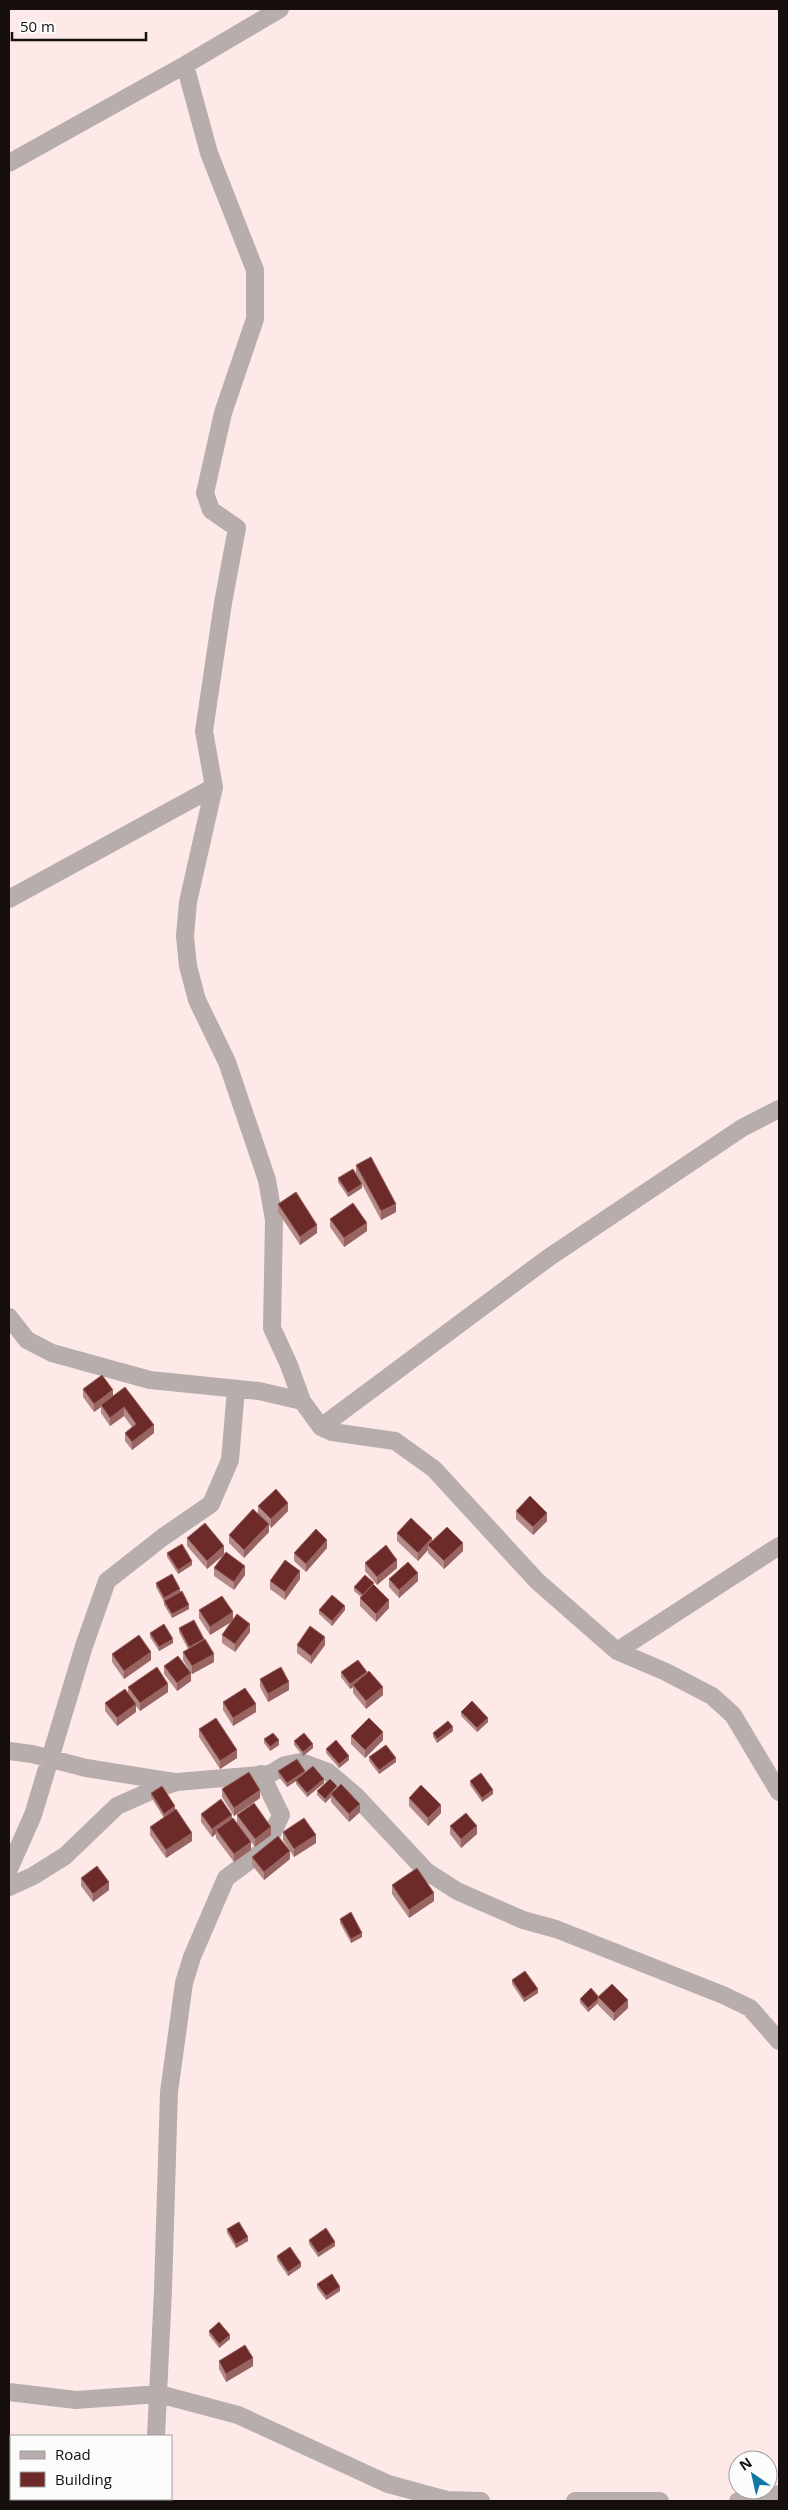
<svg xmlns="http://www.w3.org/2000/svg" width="788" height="2510" font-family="'Open Sans',sans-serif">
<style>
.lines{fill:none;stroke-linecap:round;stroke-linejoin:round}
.minor{stroke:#b7adac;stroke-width:18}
.wall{fill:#b48a88}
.shaded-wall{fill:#986462}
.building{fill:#6c2a28;stroke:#986462}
</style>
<rect width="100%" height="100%" fill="#fdeae8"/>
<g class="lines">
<path class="minor" d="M185,65L209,153L255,270V319L223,413L205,493L211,510L237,528L223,603L204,731L214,787L188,902L185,936L188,966L197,1000L227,1062L267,1180L274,1220L272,1328L289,1365L302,1401L321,1427L332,1432L395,1441L434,1469L537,1581L617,1651L666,1672L712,1696L733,1715L779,1792
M9,163L185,65L280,9
M9,899L214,787
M9,1317L27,1340L52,1353L150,1380L259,1391L302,1401
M321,1427L548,1258L742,1128L779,1109
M617,1651L779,1546
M9,1751L32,1754L86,1768L174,1782
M9,1869L33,1815L84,1646L107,1581L163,1537L211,1504L230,1460L236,1389
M9,1887L33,1876L65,1856L117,1806L153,1790L177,1782L270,1774L285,1765L301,1762L328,1772L355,1795L426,1871L457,1891L523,1920L556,1929L723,1995L750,2008L779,2041
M9,2392L76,2400L159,2394L238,2415L388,2484L447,2500L481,2501
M156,2436L163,2290L169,2092L184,1983L192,1957L226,1878L265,1849L281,1815L261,1774
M154,2499V2501
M575,2501H660
M738,2501L779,2494"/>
</g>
<path class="wall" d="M356,1165L396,1212L381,1220L356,1173Z
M338,1178L362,1188L348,1197L338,1182Z
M278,1204L317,1233L300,1245L278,1212Z
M330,1219L367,1231L344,1247L330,1227Z
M83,1389L113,1396L154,1433L132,1450L125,1441V1433L132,1427L124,1416L110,1426L101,1413V1407L94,1412L83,1397Z
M258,1506L288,1511L271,1528L269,1525V1532L244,1558L229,1543V1535L258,1514Z
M516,1511L547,1521L533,1535L516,1519Z
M397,1533L432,1542L463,1551L444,1569L428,1553V1550L418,1561L397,1541Z
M187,1538L224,1554L245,1575L234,1590L214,1576V1568L224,1555L207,1569L187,1546Z
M327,1548L306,1572L294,1561V1553Z
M167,1553L192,1565L178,1574L167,1557Z
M365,1563L397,1568L377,1585L365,1571Z
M300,1579L285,1600L270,1589V1581Z
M389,1579L418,1581L399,1598L389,1587Z
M156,1583L180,1592L189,1609L172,1618L164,1605V1602L156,1587Z
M374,1585L389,1608L376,1622L360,1606V1598L361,1597L354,1591V1587Z
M199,1610L233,1620L250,1632L235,1652L222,1643V1635L231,1621L210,1635L199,1618Z
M319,1610H345L332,1626L319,1614Z
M179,1628L204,1640L214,1662L192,1674L191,1673V1681L177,1691L164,1674V1666L191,1673L183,1660V1652L188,1649L179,1632Z
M150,1633L173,1643L159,1651L150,1637Z
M297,1645H325L311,1664L297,1653Z
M112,1654L151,1660L124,1679L112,1662Z
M341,1672L383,1695L366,1709L353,1693V1687L350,1689L341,1677Z
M260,1679L289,1690L268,1702L260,1687Z
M128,1687L168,1692L140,1711L136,1706V1712L117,1726L105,1711V1703L128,1693Z
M223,1702L256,1712L233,1726L223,1710Z
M461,1712L488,1722L477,1732L461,1716Z
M199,1729L237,1758L220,1769L199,1737Z
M453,1731L437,1743L433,1737V1733Z
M351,1736L383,1740L365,1758L351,1744Z
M264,1739L279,1745L270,1751L264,1743Z
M294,1741L313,1748L303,1756L294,1745Z
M326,1749L349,1760L339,1768L326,1753Z
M369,1757L396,1762L379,1774L369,1761Z
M278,1771L305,1773L324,1783L307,1797L296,1784V1781L287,1787L278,1776Z
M330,1779L360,1812L349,1822L331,1802V1797L325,1803L317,1795V1791Z
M470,1781L493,1794L482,1802L470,1785Z
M222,1789L260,1798L234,1816L222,1797Z
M151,1793L175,1810L192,1841L166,1858L150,1835V1827L164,1818L151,1797Z
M409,1798L441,1813L428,1826L409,1806Z
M201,1814L232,1818L237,1823V1815L271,1835L255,1847L251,1842V1850L234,1862L216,1838V1834L212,1837L201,1822Z
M450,1826L477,1834L461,1848L450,1834Z
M283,1832L316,1843L294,1857L283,1840Z
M252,1857L290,1859L264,1880L252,1865Z
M81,1878L109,1890L93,1902L81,1886Z
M392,1885L434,1901L409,1918L392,1894Z
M340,1919L362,1937L351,1943L340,1923Z
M512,1980L538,1993L524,2002L512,1984Z
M598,1996L628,2008L614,2021L598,2005V2003L588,2012L580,2003V1999Z
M227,2229L248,2241L236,2248L227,2233Z
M309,2240L335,2246L318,2257L309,2244Z
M277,2256L301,2267L288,2276L277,2260Z
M317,2284L340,2291L326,2300L317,2288Z
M209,2331L230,2339L219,2348L209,2335Z
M219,2361L253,2366L226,2382L219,2369Z"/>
<path class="shaded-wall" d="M362,1184V1188L348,1197V1193Z
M396,1204V1212L381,1220V1211Z
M367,1223V1231L344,1247V1238Z
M317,1225V1233L300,1245V1237Z
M113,1390V1399L101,1405V1407L94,1412V1404Z
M124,1407V1416L110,1426V1418Z
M154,1425V1433L132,1450V1442Z
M288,1503V1511L271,1528V1519Z
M547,1513V1521L533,1535V1527Z
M269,1524V1532L244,1558V1550Z
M432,1538V1546L428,1545V1550L418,1561V1553Z
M327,1540V1548L306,1572V1564Z
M463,1543V1551L444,1569V1561Z
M224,1546V1554L207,1569V1561Z
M397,1560V1568L377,1585V1577Z
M192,1561V1565L178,1574V1570Z
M245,1566V1575L234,1590V1582Z
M300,1571V1579L285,1600V1592Z
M418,1573V1581L399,1598V1590Z
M180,1589V1593L164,1602V1598Z
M389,1600V1608L376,1622V1614Z
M189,1605V1609L172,1618V1614Z
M345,1606V1610L332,1626V1621Z
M233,1612V1621L210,1635V1627Z
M250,1624V1632L235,1652V1644Z
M325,1637V1645L311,1664V1656Z
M173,1639V1643L159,1651V1647Z
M204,1639V1643L189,1651V1647Z
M151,1652V1660L124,1679V1671Z
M214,1654V1662L192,1674V1666Z
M367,1672L354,1686L353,1685V1687L350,1689V1684Z
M191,1673V1681L177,1691V1683Z
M289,1682V1690L268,1702V1694Z
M168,1684V1692L140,1711V1703Z
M383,1687V1695L366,1709V1701Z
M136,1704V1712L117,1726V1718Z
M256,1704V1712L233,1726V1718Z
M488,1718V1722L477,1732V1728Z
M453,1727V1731L437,1743V1739Z
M383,1732V1740L365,1758V1750Z
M279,1740V1745L270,1751V1747Z
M313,1744V1748L303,1756V1752Z
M237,1750V1758L220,1769V1761Z
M349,1756V1760L339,1768V1764Z
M396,1758V1762L379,1774V1770Z
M305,1771V1775L287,1787V1783Z
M324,1779V1783L307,1797V1793Z
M337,1786L331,1794V1797L325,1803V1799Z
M260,1790V1798L234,1816V1808Z
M493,1790V1794L482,1802V1798Z
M360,1804V1812L349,1822V1814Z
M441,1805V1813L428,1826V1818Z
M175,1806V1810L164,1818V1814Z
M232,1815V1823L216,1830V1834L212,1837V1829Z
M477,1826V1834L461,1848V1839Z
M271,1827V1835L255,1847V1839Z
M192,1833V1841L166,1858V1850Z
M316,1835V1843L294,1857V1849Z
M251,1842V1850L234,1862V1854Z
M290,1851V1859L264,1880V1872Z
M109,1882V1890L93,1902V1894Z
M434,1893V1901L409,1918V1910Z
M362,1933V1937L351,1943V1939Z
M538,1989V1993L524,2002V1998Z
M598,1999V2003L588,2012V2008Z
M628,2000V2008L614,2021V2013Z
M248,2237V2241L236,2248V2244Z
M335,2242V2246L318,2257V2253Z
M301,2263V2267L288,2276V2272Z
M340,2287V2291L326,2300V2296Z
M230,2335V2339L219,2348V2344Z
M253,2358V2366L226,2382V2374Z"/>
<path class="building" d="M371,1157L396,1204L381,1211L356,1165Z
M353,1169L362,1184L348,1193L338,1178Z
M296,1192L317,1225L300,1237L278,1204Z
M353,1203L367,1223L344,1238L330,1219Z
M102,1375L113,1390L94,1404L83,1389Z
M125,1387L154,1425L132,1442L125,1433L136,1424L124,1407L110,1418L101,1405Z
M276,1489L288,1503L271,1519L258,1506Z
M530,1496L547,1513L533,1527L516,1511Z
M253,1509L269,1524L244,1550L229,1535Z
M411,1518L432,1538L418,1553L397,1533Z
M205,1523L224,1546L207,1561L187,1538Z
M447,1527L463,1543L444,1561L428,1545Z
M316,1529L327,1540L306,1564L294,1553Z
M182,1544L192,1561L178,1570L167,1553Z
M386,1545L397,1560L377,1577L365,1563Z
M226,1552L245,1566L234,1582L214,1568Z
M285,1560L300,1571L285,1592L270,1581Z
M408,1562L418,1573L399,1590L389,1579Z
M172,1574L180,1589L164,1598L156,1583Z
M365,1575L374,1583L363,1595L354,1587Z
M373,1584L389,1600L376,1614L360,1598Z
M182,1591L189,1605L172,1614L164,1601Z
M332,1595L345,1606L332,1621L319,1610Z
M222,1596L233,1612L210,1627L199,1610Z
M237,1614L250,1624L235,1644L222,1635Z
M194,1620L204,1639L189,1647L179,1628Z
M164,1624L173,1639L159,1647L150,1633Z
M310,1626L325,1637L311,1656L297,1645Z
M139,1635L151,1652L124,1671L112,1654Z
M205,1639L214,1654L192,1666L183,1652Z
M178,1656L191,1673L177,1683L164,1666Z
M358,1660L367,1672L350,1684L341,1672Z
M157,1667L168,1684L140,1703L128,1687Z
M281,1667L289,1682L268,1694L260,1679Z
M369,1671L383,1687L366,1701L353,1685Z
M245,1688L256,1704L233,1718L223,1702Z
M125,1689L136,1704L117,1718L105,1703Z
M472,1701L488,1718L477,1728L461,1712Z
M216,1718L237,1750L220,1761L199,1729Z
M369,1718L383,1732L365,1750L351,1736Z
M448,1721L453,1727L437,1739L433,1733Z
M273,1733L279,1740L270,1747L264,1739Z
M304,1733L313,1744L303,1752L294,1741Z
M336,1740L349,1756L339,1764L326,1749Z
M386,1745L396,1758L379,1770L369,1757Z
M297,1759L305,1771L287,1783L278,1771Z
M313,1766L324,1779L307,1793L296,1780Z
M249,1772L260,1790L234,1808L222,1789Z
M481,1773L493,1790L482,1798L470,1781Z
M330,1779L337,1786L325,1799L317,1791Z
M341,1784L360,1804L349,1814L331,1794Z
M421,1785L441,1805L428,1818L409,1798Z
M162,1786L175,1806L164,1814L151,1793Z
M221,1799L232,1815L212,1829L201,1814Z
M254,1803L271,1827L255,1839L237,1815Z
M176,1809L192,1833L166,1850L150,1827Z
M466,1813L477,1826L461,1839L450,1826Z
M233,1818L251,1842L234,1854L216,1830Z
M304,1818L316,1835L294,1849L283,1832Z
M278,1836L290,1851L264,1872L252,1857Z
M97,1866L109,1882L93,1894L81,1878Z
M417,1868L434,1893L409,1910L392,1885Z
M351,1912L362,1933L351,1939L340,1919Z
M525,1971L538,1989L524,1998L512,1980Z
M612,1984L628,2000L614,2013L598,1997Z
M591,1988L598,1996V1999L588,2008L580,1999Z
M239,2222L248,2237L236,2244L227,2229Z
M326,2228L335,2242L318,2253L309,2240Z
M290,2247L301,2263L288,2272L277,2256Z
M332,2274L340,2287L326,2296L317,2284Z
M219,2322L230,2335L219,2344L209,2331Z
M245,2345L253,2358L226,2374L219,2361Z"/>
<rect width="788" height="2510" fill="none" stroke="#150e0d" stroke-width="20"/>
<rect x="10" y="2435" width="162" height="65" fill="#fcfcfc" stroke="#a09d9c"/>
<rect x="20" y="2451" width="25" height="8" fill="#b7adac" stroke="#a09d9c"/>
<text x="55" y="2460" font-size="15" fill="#150e0d">Road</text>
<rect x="20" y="2472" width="25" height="15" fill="#6c2a28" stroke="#a09d9c"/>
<text x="55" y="2485" font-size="15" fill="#150e0d">Building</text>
<g transform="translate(753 2475) rotate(326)"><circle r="24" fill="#fcfcfc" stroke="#a09d9c"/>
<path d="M0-4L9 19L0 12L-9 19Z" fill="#1177a3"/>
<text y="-8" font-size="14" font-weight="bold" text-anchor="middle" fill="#150e0d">N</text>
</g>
<path d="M12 32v8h134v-8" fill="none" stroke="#150e0d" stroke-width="2.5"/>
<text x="20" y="32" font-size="15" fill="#150e0d" stroke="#fcfcfc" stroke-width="4" paint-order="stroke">50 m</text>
</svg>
